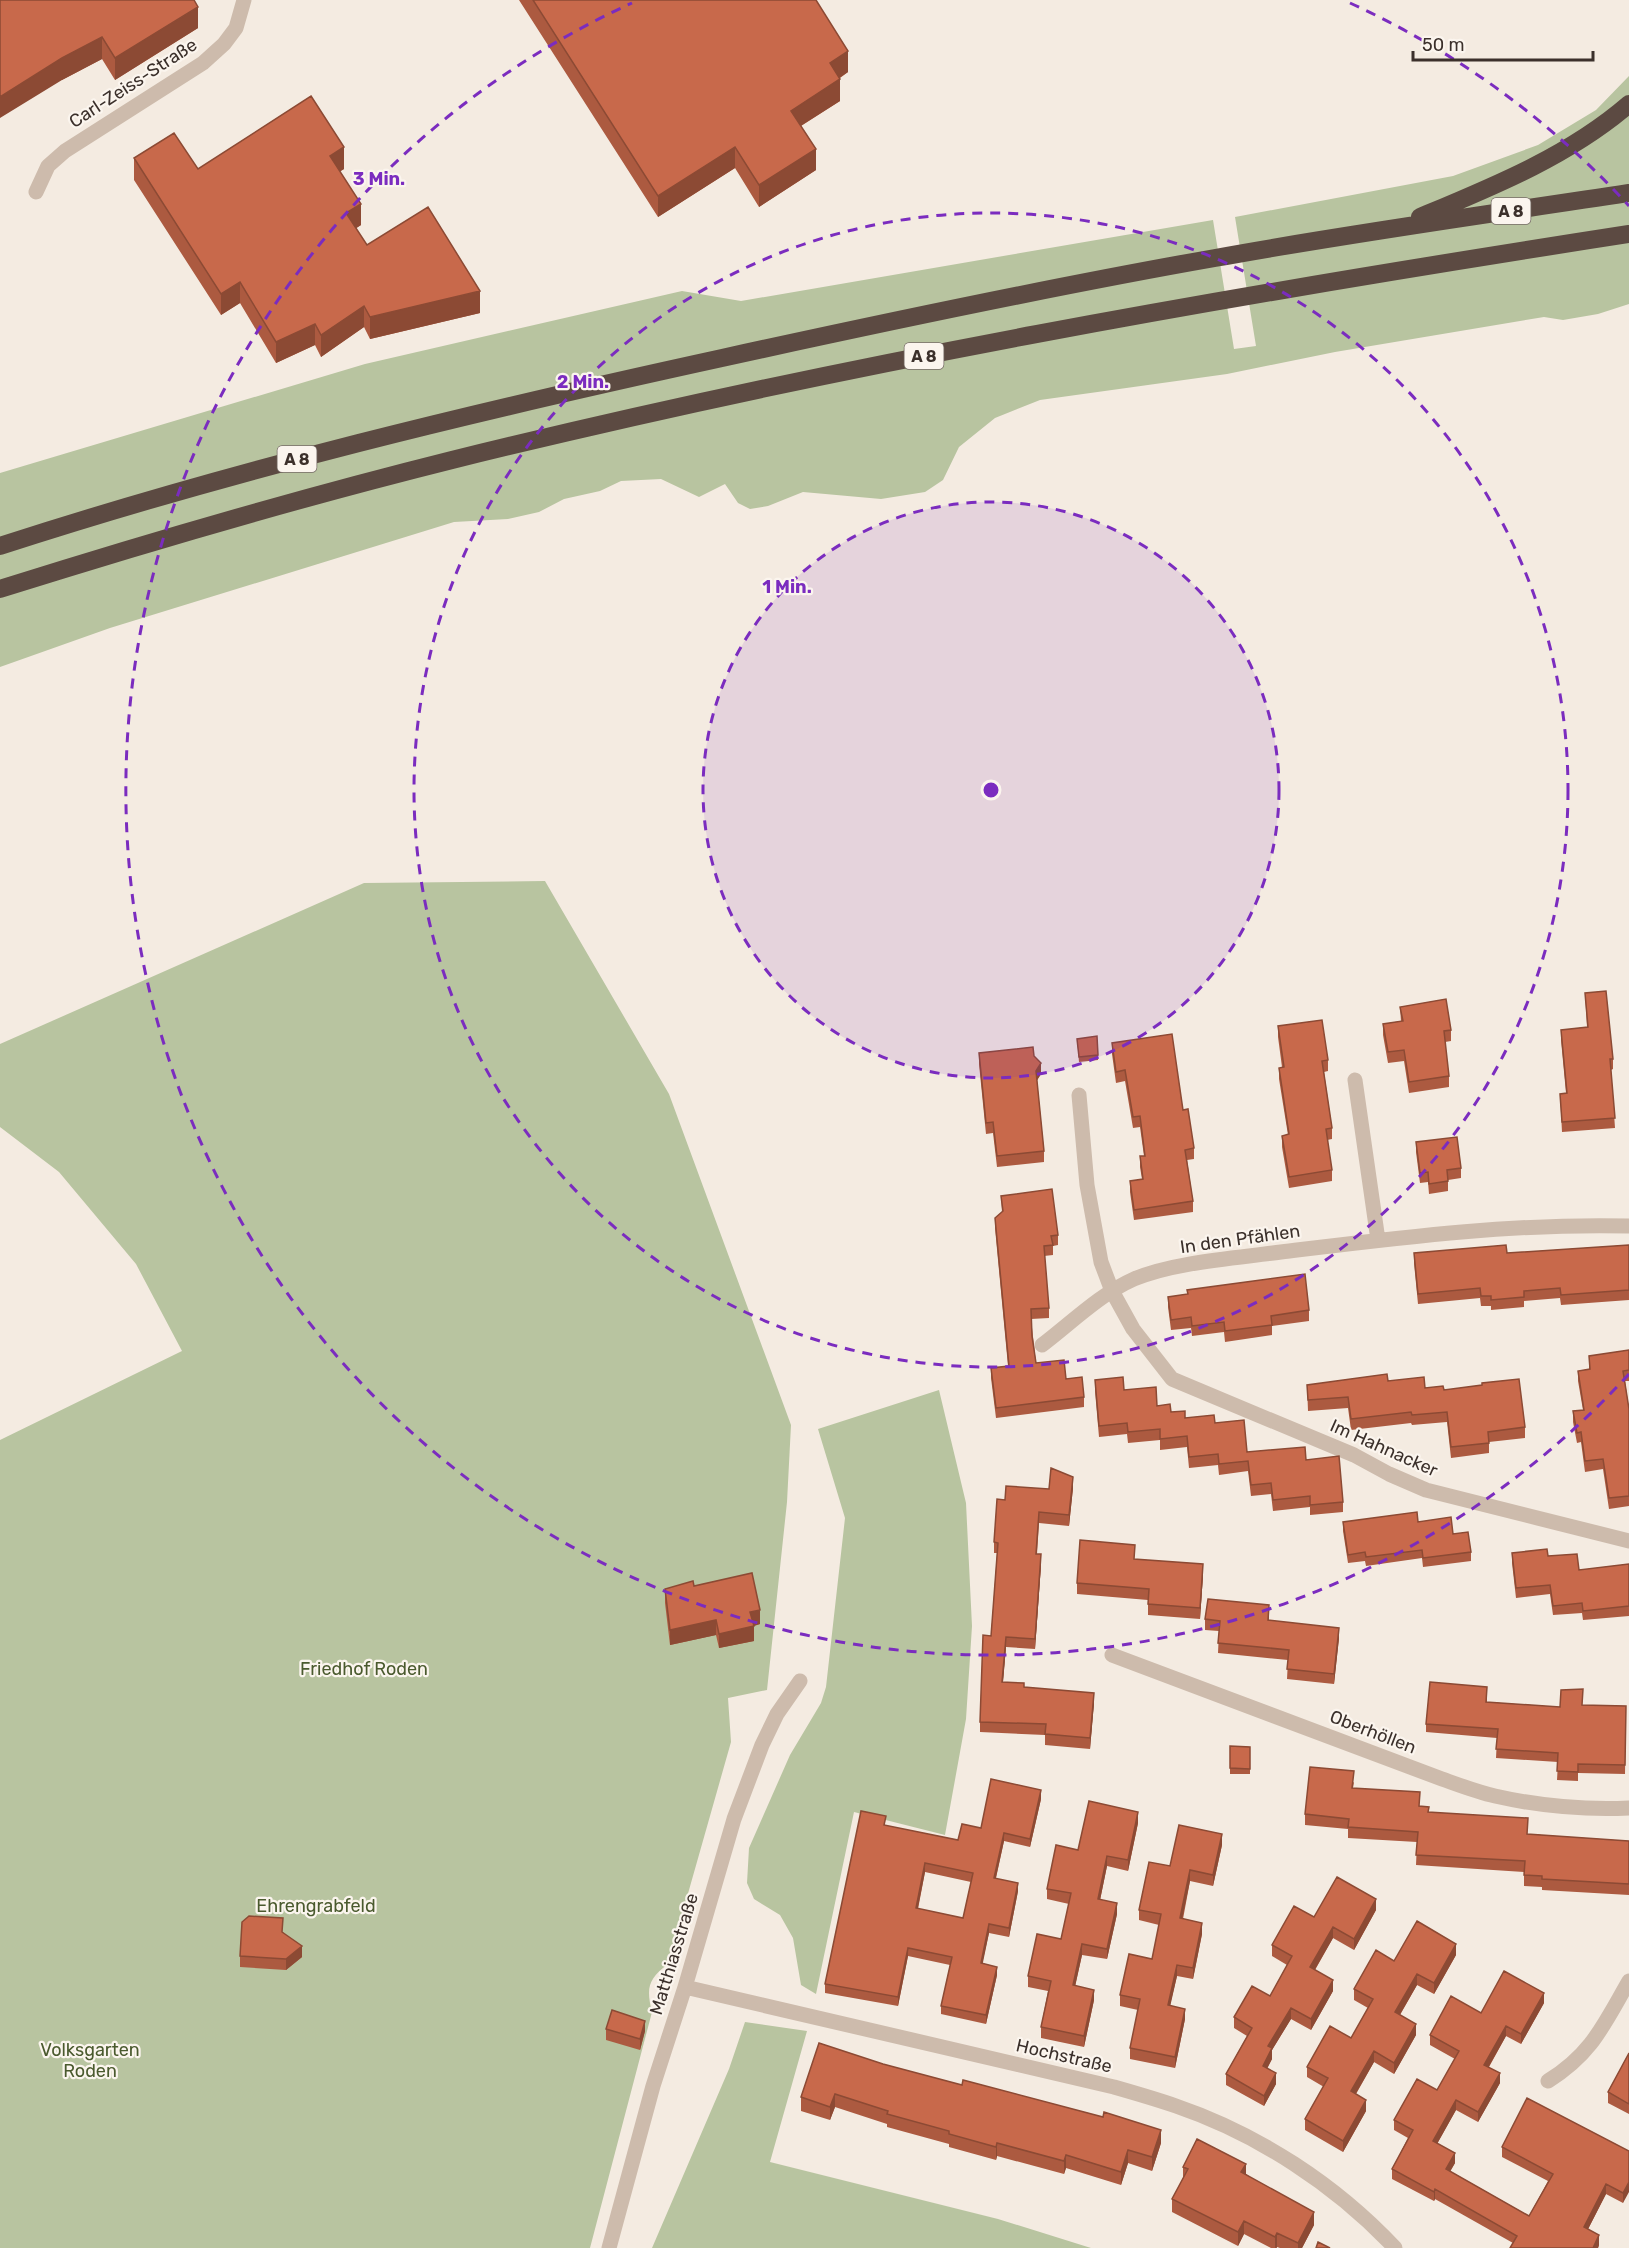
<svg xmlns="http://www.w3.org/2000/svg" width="1629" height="2248" font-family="Rubik,sans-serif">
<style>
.green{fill:#b8c4a0}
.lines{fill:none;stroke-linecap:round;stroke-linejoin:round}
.minor{stroke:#cdbbac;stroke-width:15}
.motorway{stroke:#5c4a42;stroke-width:18}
.wall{fill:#ac5a40;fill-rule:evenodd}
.shaded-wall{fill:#8c4a34}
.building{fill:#c8694b;stroke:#8c4a34;stroke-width:1.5;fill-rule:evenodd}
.ring{fill:none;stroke:#7b2cbf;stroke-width:3;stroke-dasharray:10 8}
.labels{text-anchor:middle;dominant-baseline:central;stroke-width:4.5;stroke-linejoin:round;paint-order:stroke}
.shield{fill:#fbf5ee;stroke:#756b66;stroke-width:1.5}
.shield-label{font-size:16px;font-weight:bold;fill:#3b302b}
.street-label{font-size:18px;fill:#3b302b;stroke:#fbf5ee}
.park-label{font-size:18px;fill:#4a5a2e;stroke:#fbf5ee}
.centre{fill:#7b2cbf;stroke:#fbf5ee;stroke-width:3}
.ring-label{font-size:18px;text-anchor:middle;font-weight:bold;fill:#7b2cbf;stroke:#fbf5ee;stroke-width:4.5;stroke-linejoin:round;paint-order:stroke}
</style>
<rect width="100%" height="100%" fill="#f4ebe1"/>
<path class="green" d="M1629,76V304L1598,314L1563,320L1544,317L1335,352L1227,374L1040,400L995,418L959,447L943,480L925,492L881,499L803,492L768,506L750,509L738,503L725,484L699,497L661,479L621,481L600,491L564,499L539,512L508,519L454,522L110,628L0,667V473L365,364L682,291L741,301L1213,220L1234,349L1256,346L1235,217L1453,176L1538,145L1596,110Z
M545,881L669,1094L791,1425L787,1502L767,1690L728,1698L731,1742L668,1964C648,1979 646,1988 652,2012L590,2248H0V1440L182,1351L136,1264L59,1172L0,1127V1044L364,883Z
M939,1390L966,1503L972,1626L966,1719L945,1835L854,1812L816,1994L801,1985L793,1938L780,1915L754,1899L747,1883L749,1848L790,1755L821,1703L826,1687L845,1518L818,1429Z
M745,2022L807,2031L770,2162L998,2219L1091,2248H652L729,2069Z"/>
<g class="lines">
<path class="minor" d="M36,192L48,166L65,151L203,63L224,44L236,28L244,0
M1355,1080L1378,1240
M1079,1095L1087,1185L1101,1262L1112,1291L1133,1329L1172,1379L1354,1455L1389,1474L1426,1490L1629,1541
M1042,1345C1071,1323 1100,1294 1134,1279C1174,1262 1237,1258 1281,1252C1397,1238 1512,1223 1629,1226
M1112,1655L1442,1779C1459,1785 1477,1792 1495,1796C1539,1806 1584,1810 1629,1808
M685,1987L1114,2087C1135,2093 1156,2099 1176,2106C1258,2134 1336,2185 1395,2248
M1548,2081C1592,2054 1604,2024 1629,1981
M609,2248L653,2086L685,1987L734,1819L762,1745L777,1714L800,1681"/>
<path class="motorway" d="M1420,217C1492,187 1569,156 1629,104
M0,546C237,469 479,411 722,358C886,322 1050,287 1215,258C1352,233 1491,214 1629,193
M0,589C149,542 300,498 452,460C839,364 1234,295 1629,234"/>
</g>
<path class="wall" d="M0,0L198,28L115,80L102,59L62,80Z
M519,0H816L848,72L840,78V101L801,126L816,170L759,207L735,168L658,217Z
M134,158L198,169H344L340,171L361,225L356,228L367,245L480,313L370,339L364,327L321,357L315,345L276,363L240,303L221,315L134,180Z
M1585,993L1613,1059V1069L1611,1070L1615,1128L1562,1132L1560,1094L1566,1093L1561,1040V1030L1587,1027Z
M1400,1007L1451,1030V1041L1445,1042L1449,1076V1087L1409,1093L1404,1061L1388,1063L1383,1035V1024L1401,1021Z
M1278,1026L1328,1060V1071L1324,1072L1332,1128V1139L1327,1140L1332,1170V1181L1289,1188L1282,1147V1136L1288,1135L1279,1079V1068L1282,1067L1278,1037Z
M1077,1039L1098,1055V1060L1079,1062Z
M1112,1043L1183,1110L1194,1148V1159L1187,1160L1193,1201V1212L1134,1220L1130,1192V1181L1142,1179L1140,1167V1156H1144L1140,1127L1133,1128L1125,1081L1116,1083L1112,1054Z
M979,1053L1034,1056L1041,1074L1037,1080L1044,1151V1162L997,1167L993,1133L986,1134L979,1064Z
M1416,1142L1461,1168V1178L1448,1180V1191L1429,1194L1428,1182L1420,1183L1416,1152Z
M1001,1196L1058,1235V1245L1053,1246V1255L1044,1256L1049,1308V1318L1031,1319L1036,1363L1066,1379L1084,1397V1407L996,1418L991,1378V1368L1008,1366L995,1228V1218L1002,1212Z
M1629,1245V1300L1561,1305L1560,1298L1524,1301V1307L1491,1310V1306H1481L1480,1298L1418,1304L1414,1263V1253H1507Z
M1187,1290L1309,1310V1321L1272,1326V1335L1225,1342L1224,1332L1192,1336L1191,1328L1171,1330L1168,1307V1297L1187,1294Z
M1629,1350V1381H1625L1629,1409V1506L1609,1509L1603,1469L1585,1472L1581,1442L1577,1443L1573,1422V1411L1583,1410L1578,1381V1371L1589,1369V1356Z
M1095,1380L1124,1390L1185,1418L1215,1423L1247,1452L1306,1460L1343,1502V1512L1310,1515V1507L1273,1511L1271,1494L1251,1496L1248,1471L1219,1475L1218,1465L1189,1468L1187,1447L1160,1450V1440L1128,1443L1127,1434L1099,1437L1095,1391Z
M1388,1381L1425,1388L1444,1390L1525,1427V1438L1489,1442V1453L1451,1458L1447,1422L1412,1425L1411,1423L1351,1430L1348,1408L1308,1411L1307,1385Z
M1073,1488L1069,1526L1039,1523L1037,1554L1041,1565L1035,1649L1006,1647L1003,1682L1094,1703L1090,1749L1045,1745V1735L980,1732V1722L991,1636L997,1553H994V1542L1005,1500Z
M1343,1522H1418L1453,1534L1471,1552V1561L1423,1567L1422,1558L1366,1566L1365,1561L1348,1563L1343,1531Z
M1512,1553L1548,1556L1579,1570L1629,1564V1616L1583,1620L1582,1613L1553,1615L1550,1594L1516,1598L1512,1563Z
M1135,1560L1203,1575L1200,1619L1148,1615V1600L1077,1594V1583Z
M694,1586L760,1624L754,1626V1641L719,1648L716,1635L670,1645L665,1603V1589Z
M1269,1615V1620L1339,1638L1334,1684L1287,1679L1288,1660L1218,1653L1219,1631L1205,1630V1619Z
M1487,1696V1702L1560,1707L1582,1705L1626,1706L1625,1774L1578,1773V1781L1557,1780L1558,1762L1496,1758L1497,1738L1426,1732V1724Z
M1230,1746L1250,1747V1774H1230Z
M1354,1782L1353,1788L1420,1806L1429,1812L1527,1834L1629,1841V1895L1542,1890V1887L1524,1886V1872L1416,1865L1417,1842L1348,1838V1829L1305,1825V1814Z
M1041,1799L1030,1847L1004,1841L996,1878L1018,1891L1009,1937L989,1933L982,1964L997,1975L986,2024L941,2014V2006L950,1965L908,1956L898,2006L825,1993V1984L886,1826L958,1840ZM925,1872L971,1882L963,1918L918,1909Z
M1138,1823L1128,1871L1107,1866L1100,1900L1117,1914L1107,1959L1082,1955L1075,1986L1094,2000L1084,2047L1041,2038V2027L1048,1991L1028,1987V1976L1061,1939L1069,1904L1047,1899V1889L1078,1850Z
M1222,1845L1213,1886L1190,1881L1183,1919L1202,1934L1193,1979L1177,1976L1170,2005L1185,2019L1175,2068L1130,2059V2048L1138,2010L1120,2006V1995L1152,1959L1159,1925L1139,1920V1910L1170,1866Z
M1376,1910L1354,1950L1333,1938L1315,1970L1333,1991L1311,2030L1291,2019L1272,2050V2059L1267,2068L1276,2084L1264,2106L1226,2085V2074L1247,2036L1234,2028V2017L1270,1996L1287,1965L1272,1956V1945L1314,1917Z
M283,1932L302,1957L286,1970L240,1967V1956Z
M1456,1955L1434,1994L1417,1985L1400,2015L1416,2035L1394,2074L1374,2062L1356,2094L1366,2111L1343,2152L1305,2130V2119L1324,2087L1307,2077V2067L1351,2038L1368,2008L1354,2000V1989L1394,1961Z
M1544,2003L1521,2044L1506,2036L1489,2067L1500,2083L1478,2122L1456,2110L1437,2144L1455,2163L1450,2171L1529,2216L1548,2181L1502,2157V2147L1629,2151L1623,2203L1606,2194L1588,2229L1599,2245L1598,2248H1510L1513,2243L1435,2199L1434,2201L1392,2179V2169L1408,2138L1394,2130V2120L1437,2090L1455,2059L1430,2045V2035L1481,2013Z
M606,2029L645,2031L640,2050L606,2040Z
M1629,2053V2114L1608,2103V2092Z
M883,2064L1161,2143L1152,2171L1128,2163L1121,2185L1066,2168L1064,2174L997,2156L996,2160L949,2147V2144L887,2127V2124L835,2107L830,2120L801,2111V2097Z
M1183,2167L1246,2174L1314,2225L1302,2248H1280L1277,2247V2248H1271L1244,2234L1238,2246L1172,2212V2199L1183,2178Z"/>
<path class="shaded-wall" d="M198,7V28L115,80V58Z
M102,37V59L62,80L0,118V97L62,58Z
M848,51V72L830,84V63Z
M840,79V101L791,132V111Z
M344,147V169L330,178V156Z
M735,147V168L658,217V196Z
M816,149V170L759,207V185Z
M361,204V225L346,235V213Z
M240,282V303L221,315V294Z
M480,291V313L370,339V317Z
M364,306V327L321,357V335Z
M315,324V345L276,363V342Z
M1041,1063V1074L1036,1082V1071Z
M1073,1477V1488L1069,1526V1515Z
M1041,1554V1565L1035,1649V1639Z
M1203,1564V1575L1200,1619V1608Z
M760,1610V1624L750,1627V1612Z
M716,1620V1635L670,1645V1630Z
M754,1626V1641L719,1648V1634Z
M1339,1628V1638L1334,1684V1674Z
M1006,1637V1647L1002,1693V1682Z
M1094,1693V1703L1090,1749V1738Z
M1041,1790V1799L1030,1847V1839Z
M1138,1812V1823L1128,1871V1860Z
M1004,1833V1841L994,1886V1878Z
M1222,1834V1845L1213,1886V1875Z
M1107,1856V1866L1098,1910V1899Z
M925,1863V1872L916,1917V1908Z
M1190,1870V1881L1180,1929V1918Z
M1018,1883V1891L1009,1937V1928Z
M1376,1899V1910L1354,1950V1939Z
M1117,1903V1914L1107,1959V1949Z
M1202,1923V1934L1193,1979V1968Z
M989,1924V1933L981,1972V1963Z
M1333,1927V1938L1310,1978V1967Z
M1082,1944V1955L1073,1996V1985Z
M1456,1944V1955L1434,1994V1983Z
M302,1946V1957L286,1970V1959Z
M908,1948V1956L898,2006V1997Z
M1177,1965V1976L1168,2016V2005Z
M997,1967V1975L986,2024V2015Z
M1417,1974V1985L1395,2023V2012Z
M1333,1980V1991L1311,2030V2019Z
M1094,1990V2000L1084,2047V2036Z
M1544,1993V2003L1521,2044V2034Z
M1291,2008V2019L1272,2050V2059L1263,2077V2066L1268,2046Z
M1185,2009V2019L1175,2068V2057Z
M645,2021V2031L640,2050V2039Z
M1416,2024V2035L1394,2074V2063Z
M1506,2026V2036L1484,2075V2065Z
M1374,2051V2062L1351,2102V2091Z
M1276,2073V2084L1264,2106V2096Z
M1500,2073V2083L1478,2122V2112Z
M835,2094V2107L830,2120V2107Z
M1366,2100V2111L1343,2152V2141Z
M1456,2100V2110L1433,2151V2141Z
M1161,2130V2143L1152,2171V2157Z
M997,2143V2156L996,2160V2147Z
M1128,2150V2163L1121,2185V2172Z
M1455,2153V2163L1446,2179V2169Z
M1066,2155V2168L1064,2174V2161Z
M1246,2164V2177L1241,2172Z
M1629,2182V2192L1623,2203V2193Z
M1606,2184V2194L1584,2237V2227Z
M1435,2189V2199L1434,2201V2192Z
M1314,2212V2225L1302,2248H1298V2243Z
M1244,2221V2234L1238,2246V2232Z
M1277,2233V2247L1275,2248V2237Z
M1599,2235V2245L1598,2248H1593Z"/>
<path class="building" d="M0,0H194L198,7L115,58L102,37L62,58L0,97Z
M533,0H816L848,51L830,63L840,79L791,111L816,149L759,185L735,147L658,196Z
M311,96L344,147L330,156L361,204L346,213L367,245L428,207L480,291L370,317L364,306L321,335L315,324L276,342L240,282L221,294L134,158L174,133L198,169Z
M1606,991L1613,1059H1610L1615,1118L1562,1122L1560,1094L1567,1093L1561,1030L1588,1027L1585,993Z
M1446,999L1451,1030L1444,1031L1449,1076L1409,1082L1404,1050L1388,1052L1383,1024L1403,1021L1400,1007Z
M1322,1020L1328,1060L1322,1061L1332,1128L1326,1129L1332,1170L1289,1177L1282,1136L1289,1134L1279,1068L1284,1067L1278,1026Z
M1172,1034L1183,1110L1188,1109L1194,1148L1185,1150L1193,1201L1134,1210L1130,1181L1143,1179L1140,1156H1145L1140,1116L1133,1117L1125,1070L1116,1072L1112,1043Z
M1097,1036L1098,1055L1079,1057L1077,1039Z
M1033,1047L1034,1056L1041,1063L1036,1071L1044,1151L997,1156L993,1122L986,1123L979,1053Z
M1457,1137L1461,1168L1447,1170L1448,1181L1429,1184L1428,1172L1420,1173L1416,1142Z
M1052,1189L1058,1235L1051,1236L1053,1245L1044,1246L1049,1308L1031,1309L1032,1336L1036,1363L1064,1360L1066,1379L1082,1377L1084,1397L996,1408L991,1368L1009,1366L995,1218L1003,1211L1001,1196Z
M1506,1245L1507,1253L1629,1245V1290L1561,1295L1560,1288L1524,1291V1297L1491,1300V1296H1481L1480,1288L1418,1294L1414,1253Z
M1305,1274L1309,1310L1271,1316L1272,1325L1225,1331L1224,1322L1192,1326L1191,1317L1171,1320L1168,1297L1188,1294L1187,1290Z
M1629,1350V1370L1623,1371L1629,1409V1496L1609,1498L1603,1459L1585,1461L1581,1432L1577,1433L1573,1411L1584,1410L1578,1371L1590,1369L1589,1356Z
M1387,1374L1388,1381L1424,1377L1425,1388L1443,1386L1444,1390L1482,1385V1383L1519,1379L1525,1427L1488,1432L1489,1443L1451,1447L1447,1412L1412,1415L1411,1412L1351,1419L1348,1397L1308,1400L1307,1385Z
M1123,1377L1124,1390L1156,1387L1157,1406L1170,1404L1171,1412L1185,1411V1418L1214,1415L1215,1423L1244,1420L1247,1452L1305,1447L1306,1460L1339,1456L1343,1502L1310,1505V1496L1273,1500L1271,1483L1251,1485L1248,1461L1219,1464L1218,1454L1189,1457L1187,1436L1160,1439V1429L1128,1432L1127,1423L1099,1426L1095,1380Z
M1051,1468L1073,1477L1069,1515L1039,1512L1036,1554H1041L1035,1639L1006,1637L1002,1682L1024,1683V1687L1094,1693L1090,1738L1045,1734L1046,1724L980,1722L983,1635L991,1636L998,1543L994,1542L997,1499L1005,1500L1006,1486L1049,1489Z
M1417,1512L1418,1522L1451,1517L1453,1534L1468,1532L1471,1552L1423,1558L1422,1550L1366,1557L1365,1552L1348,1555L1343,1522Z
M1080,1540L1135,1545L1134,1559L1203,1564L1200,1608L1148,1604L1149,1589L1077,1583Z
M1547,1549L1548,1556L1577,1554L1579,1570L1629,1564V1606L1583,1611L1582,1603L1553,1606L1550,1585L1516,1588L1512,1553Z
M752,1573L760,1610L750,1612L754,1626L719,1634L716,1620L670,1630L665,1589L693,1581L694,1586Z
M1208,1599L1269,1605L1268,1620L1339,1628L1334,1674L1287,1669L1289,1650L1218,1643L1220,1621L1205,1619Z
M1430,1682L1487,1687L1486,1702L1560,1707L1561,1690L1583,1689L1582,1705L1626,1706L1625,1765L1578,1764V1772L1557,1771L1558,1753L1496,1749L1498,1729L1426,1724Z
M1230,1746L1250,1747V1769L1230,1768Z
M1310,1767L1354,1771L1352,1788L1420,1792L1419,1806L1429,1807L1428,1812L1528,1818L1527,1834L1629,1841V1884L1542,1879V1876L1524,1875L1525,1861L1416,1855L1418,1832L1348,1827L1349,1819L1305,1814Z
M991,1779L1041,1790L1030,1839L1004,1833L994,1878L1018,1883L1009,1928L989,1924L981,1963L997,1967L986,2015L941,2006L952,1957L908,1948L898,1997L825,1984L861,1811L886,1816L884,1825L958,1840L962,1824L981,1828ZM925,1863L973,1873L963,1918L916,1908Z
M1089,1801L1138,1812L1128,1860L1107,1856L1098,1899L1117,1903L1107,1949L1082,1944L1073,1985L1094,1990L1084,2036L1041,2027L1051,1981L1028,1976L1037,1934L1061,1939L1071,1893L1047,1889L1056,1845L1078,1850Z
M1179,1825L1222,1834L1213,1875L1190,1870L1180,1918L1202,1923L1193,1968L1177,1965L1168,2005L1185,2009L1175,2057L1130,2048L1140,1999L1120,1995L1129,1954L1152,1959L1161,1914L1139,1910L1149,1862L1170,1866Z
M1337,1877L1376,1899L1354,1939L1333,1927L1310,1967L1333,1980L1311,2019L1291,2008L1268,2046L1272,2048L1263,2066L1276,2073L1264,2096L1226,2074L1252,2028L1234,2017L1252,1986L1270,1996L1292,1956L1272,1945L1294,1906L1314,1917Z
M249,1916L283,1918L282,1932L302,1946L286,1959L240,1956L242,1922Z
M1417,1921L1456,1944L1434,1983L1417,1974L1395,2012L1416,2024L1394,2063L1374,2051L1351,2091L1366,2100L1343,2141L1305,2119L1328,2078L1307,2067L1330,2026L1351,2038L1373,1999L1354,1989L1376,1950L1394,1961Z
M1504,1971L1544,1993L1521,2034L1506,2026L1484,2065L1500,2073L1478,2112L1456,2100L1433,2141L1455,2153L1446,2169L1529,2216L1553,2174L1502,2147L1527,2098L1629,2151V2182L1623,2193L1606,2184L1584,2227L1599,2235L1593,2248H1510L1517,2236L1435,2189L1434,2192L1392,2169L1413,2130L1394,2120L1417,2079L1437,2090L1459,2051L1430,2035L1451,1996L1481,2013Z
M612,2010L645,2021L640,2039L606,2029Z
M819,2043L883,2064L962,2085L963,2080L1103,2117L1104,2112L1161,2130L1152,2157L1128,2150L1121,2172L1066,2155L1064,2161L997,2143L996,2147L949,2134V2131L887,2114L888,2111L835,2094L830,2107L801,2097Z
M1629,2053V2104L1608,2092Z
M1197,2139L1246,2164L1241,2172L1314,2212L1298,2243L1277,2233L1275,2237L1244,2221L1238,2232L1172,2199L1188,2169L1183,2167Z
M1318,2242L1330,2248H1316Z"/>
<circle cx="991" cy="790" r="288" fill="#7b2cbf" fill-opacity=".12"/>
<g class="ring">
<circle cx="991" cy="790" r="288"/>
<circle cx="991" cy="790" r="577"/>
<path d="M1629 1374A865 865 0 1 1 632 3M1350 3A865 865 0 0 1 1629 206"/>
</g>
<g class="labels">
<g class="shield">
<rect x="1491.5" y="198" width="39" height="26" rx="4.5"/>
<rect x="904.5" y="343" width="39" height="26" rx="4.5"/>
<rect x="277.5" y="446" width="39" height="26" rx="4.5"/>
</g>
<g class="shield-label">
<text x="1511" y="211">A 8</text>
<text x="924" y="356">A 8</text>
<text x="297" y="459">A 8</text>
</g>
<g class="street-label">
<text transform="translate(133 83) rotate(-33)">Carl-Zeiss-Straße</text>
<text transform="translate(1240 1239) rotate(-8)">In den Pfählen</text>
<text transform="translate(1384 1448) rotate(24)">Im Hahnacker</text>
<text transform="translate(1373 1732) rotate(21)">Oberhöllen</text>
<text transform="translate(674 1954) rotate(-73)">Matthiasstraße</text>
<text transform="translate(1064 2056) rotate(13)">Hochstraße</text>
</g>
<g class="park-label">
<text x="364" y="1669">Friedhof Roden</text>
<text x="316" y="1906">Ehrengrabfeld</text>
<text x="90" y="2050">Volksgarten<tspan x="90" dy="21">Roden</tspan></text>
</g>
</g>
<circle cx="991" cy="790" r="9" class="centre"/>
<g class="ring-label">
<text x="379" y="185">3 Min.</text>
<text x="583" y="388">2 Min.</text>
<text x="787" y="593">1 Min.</text>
</g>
<path d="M1413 51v9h180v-9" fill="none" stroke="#3b302b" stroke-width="3"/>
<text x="1422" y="51" font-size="18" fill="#3b302b" stroke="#fbf5ee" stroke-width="4.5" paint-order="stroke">50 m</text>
</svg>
